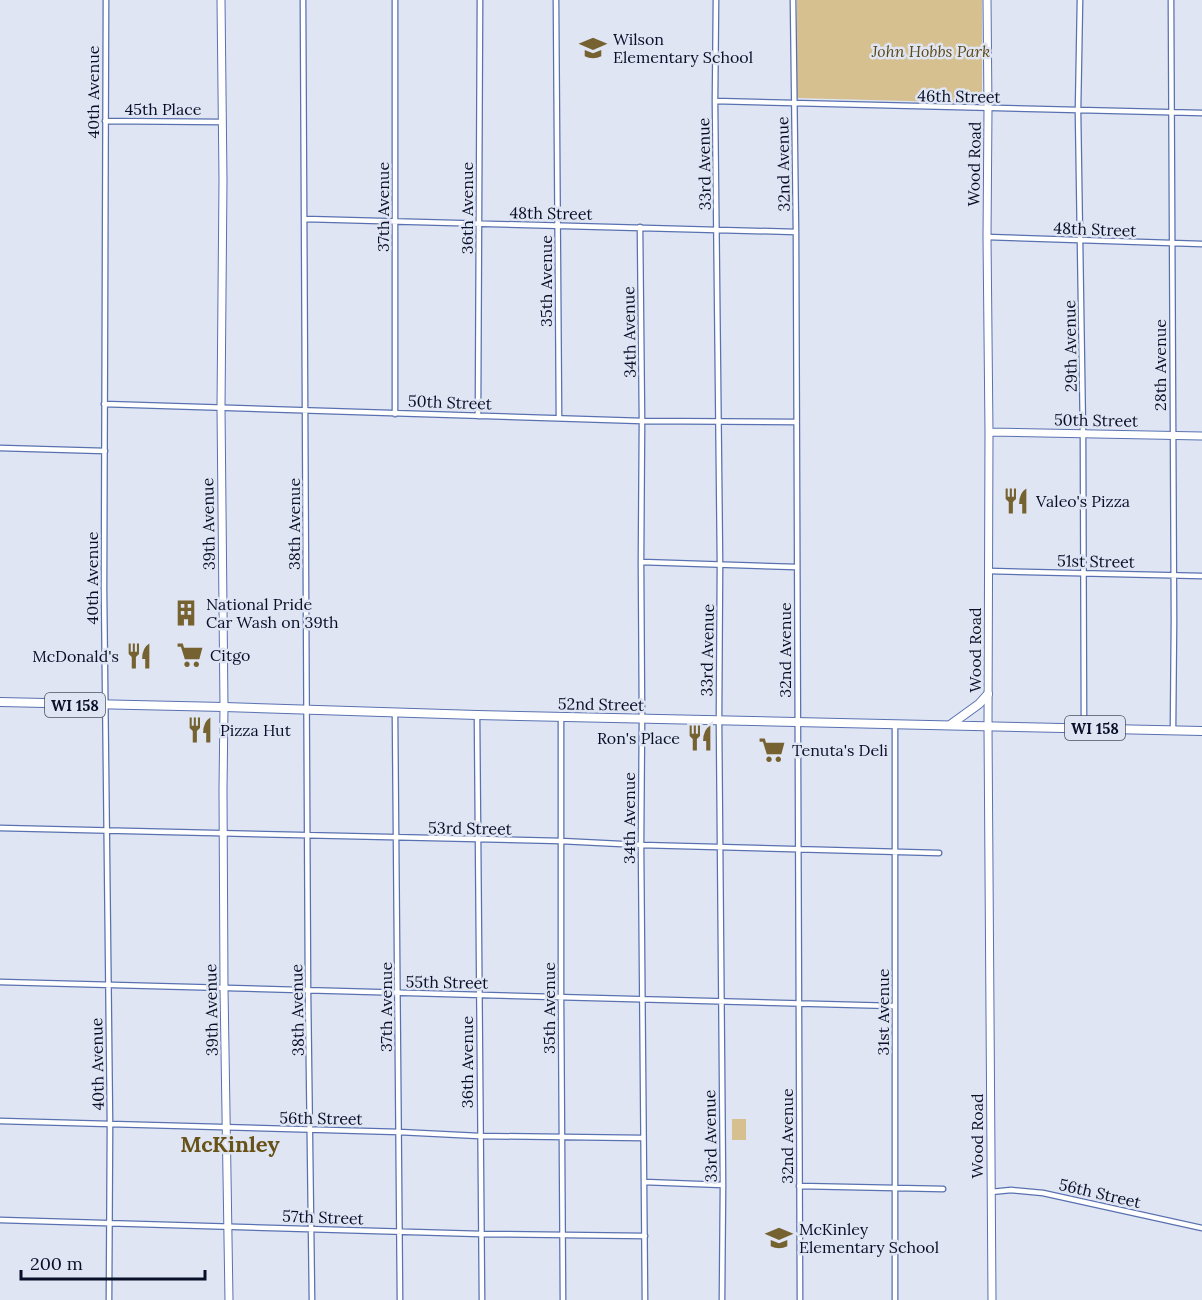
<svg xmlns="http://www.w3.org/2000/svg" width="1202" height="1300" font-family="Lora,serif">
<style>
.green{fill:#d6c08f}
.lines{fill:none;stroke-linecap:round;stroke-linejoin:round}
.street-casing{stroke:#5971b1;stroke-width:7}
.secondary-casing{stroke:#5971b1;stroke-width:9}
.primary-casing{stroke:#5971b1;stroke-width:10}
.street{stroke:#fff;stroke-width:4.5}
.secondary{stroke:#fff;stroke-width:7}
.primary{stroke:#fff;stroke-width:8}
.labels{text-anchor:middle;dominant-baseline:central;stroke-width:5;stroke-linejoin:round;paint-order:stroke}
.shield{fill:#dfe5f3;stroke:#485066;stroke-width:1.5}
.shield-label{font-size:15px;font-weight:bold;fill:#081029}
.poi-label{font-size:16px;fill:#081029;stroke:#dfe5f3;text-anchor:start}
.park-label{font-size:16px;font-style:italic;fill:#5d4916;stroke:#dfe5f3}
.street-label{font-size:16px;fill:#081029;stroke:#dfe5f3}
.district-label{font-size:22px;font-weight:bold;fill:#685217;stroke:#dfe5f3}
</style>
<rect width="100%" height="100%" fill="#dfe5f3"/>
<path class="green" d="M797,0H982V103L796,98Z
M732,1119H746V1140H732Z"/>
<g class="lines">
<g class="street-casing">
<path id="street" d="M106,0L104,589L110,1125L109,1300
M303,0L308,991L312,1300
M556,0L559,418
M716,0L715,101L720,564L719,720L723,1185L722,1300
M793,0L796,232L800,1300
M1080,0L1078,111L1083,433L1084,728
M1171,0L1174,620L1173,730
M715,101L1202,113
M105,121L222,122
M305,219L796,232
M640,227L642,421L641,562L642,718L641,845L645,1300
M987,237L1202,244
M104,404L642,421L796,422
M395,414V0
M478,416L480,0
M0,448L105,451
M641,562L796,567
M989,571L1202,576
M395,713L400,1300
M477,715C480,910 479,1105 482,1300
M561,716V997L563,1300
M895,724V1300
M0,828L561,841L641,845L939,853
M0,982L894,1006
M0,1121L399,1132L479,1136L642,1138
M644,1182L723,1185
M799,1186L943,1189
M991,1192L1011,1190L1043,1193L1202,1228
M0,1220L481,1234L645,1236"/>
</g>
<g class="secondary-casing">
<path id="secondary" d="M221,0L223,180L221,408L224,707L223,790L224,988L229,1300
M987,0L988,108L987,237L989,432L988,727L992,1300
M989,432L1202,436"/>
</g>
<g class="primary-casing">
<path id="primary" d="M0,702L224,707L477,715L1202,731
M950,725L979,704L988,694"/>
</g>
<use href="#street" class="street"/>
<use href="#secondary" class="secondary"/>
<use href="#primary" class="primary"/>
</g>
<defs>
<g id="school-bare" transform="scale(2.07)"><path d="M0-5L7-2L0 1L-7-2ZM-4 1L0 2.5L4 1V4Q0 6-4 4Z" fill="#766231" stroke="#dfe5f3" stroke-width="2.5" paint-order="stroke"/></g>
<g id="restaurant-bare" transform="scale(2.07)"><path d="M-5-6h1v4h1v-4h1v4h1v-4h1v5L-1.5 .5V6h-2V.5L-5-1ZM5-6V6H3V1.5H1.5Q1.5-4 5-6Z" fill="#766231" stroke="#dfe5f3" stroke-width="2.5" paint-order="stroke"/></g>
<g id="building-bare" transform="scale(2.07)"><path d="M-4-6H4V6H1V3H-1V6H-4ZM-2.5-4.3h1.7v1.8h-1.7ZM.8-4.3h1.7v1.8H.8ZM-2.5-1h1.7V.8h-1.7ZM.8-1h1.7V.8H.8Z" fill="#766231" stroke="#dfe5f3" stroke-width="2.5" paint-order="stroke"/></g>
<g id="supermarket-bare" transform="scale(2.07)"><path d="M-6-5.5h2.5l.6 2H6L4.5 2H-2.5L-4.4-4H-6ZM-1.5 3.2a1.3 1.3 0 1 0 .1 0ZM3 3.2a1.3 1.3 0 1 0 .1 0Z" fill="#766231" stroke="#dfe5f3" stroke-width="2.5" paint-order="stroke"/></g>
</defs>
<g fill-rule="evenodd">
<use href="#school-bare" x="593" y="48"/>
<use href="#restaurant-bare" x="1016" y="501"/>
<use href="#building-bare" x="186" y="613"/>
<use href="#supermarket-bare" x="190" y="655"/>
<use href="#restaurant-bare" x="139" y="656"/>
<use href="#restaurant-bare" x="200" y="730"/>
<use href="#restaurant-bare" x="700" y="738"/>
<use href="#supermarket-bare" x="772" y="750"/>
<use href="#school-bare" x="779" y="1238"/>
</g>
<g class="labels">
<g class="shield">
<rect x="45" y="693" width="60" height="24" rx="4.5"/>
<rect x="1065" y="716" width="60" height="24" rx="4.5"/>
</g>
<g class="shield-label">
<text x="75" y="705">WI 158</text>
<text x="1095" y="728">WI 158</text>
</g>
<g class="poi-label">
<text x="613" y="39">Wilson<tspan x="613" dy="18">Elementary School</tspan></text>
<text x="1036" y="501">Valeo's Pizza</text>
<text x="206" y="604">National Pride<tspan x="206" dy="18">Car Wash on 39th</tspan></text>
<text x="210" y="655">Citgo</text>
<text x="119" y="656" text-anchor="end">McDonald's</text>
<text x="220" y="730">Pizza Hut</text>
<text x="680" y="738" text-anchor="end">Ron's Place</text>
<text x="792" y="750">Tenuta's Deli</text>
<text x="799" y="1229">McKinley<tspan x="799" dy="18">Elementary School</tspan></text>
</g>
<g class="park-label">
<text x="931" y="51">John Hobbs Park</text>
</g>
<g class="street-label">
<text transform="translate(93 92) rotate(-90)">40th Avenue</text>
<text transform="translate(959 96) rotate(1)">46th Street</text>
<text x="163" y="109">45th Place</text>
<text transform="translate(704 164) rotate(-91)">33rd Avenue</text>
<text transform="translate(783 164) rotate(-91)">32nd Avenue</text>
<text transform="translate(974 164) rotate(-89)">Wood Road</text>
<text transform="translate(383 207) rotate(-90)">37th Avenue</text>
<text transform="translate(467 208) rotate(-90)">36th Avenue</text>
<text transform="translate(551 213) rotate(1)">48th Street</text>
<text transform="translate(1095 229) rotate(2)">48th Street</text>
<text transform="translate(546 281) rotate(-90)">35th Avenue</text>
<text transform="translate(629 332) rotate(-91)">34th Avenue</text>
<text transform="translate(1070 346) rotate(-91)">29th Avenue</text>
<text transform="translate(1160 365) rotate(-90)">28th Avenue</text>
<text transform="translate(450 402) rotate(2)">50th Street</text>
<text transform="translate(1096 420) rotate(1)">50th Street</text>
<text transform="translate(208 524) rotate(-91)">39th Avenue</text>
<text transform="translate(294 524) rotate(-90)">38th Avenue</text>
<text transform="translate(1096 561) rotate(1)">51st Street</text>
<text transform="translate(92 578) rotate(-90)">40th Avenue</text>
<text transform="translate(707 650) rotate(-89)">33rd Avenue</text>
<text transform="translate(785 650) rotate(-90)">32nd Avenue</text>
<text transform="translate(975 650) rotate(-90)">Wood Road</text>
<text transform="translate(601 704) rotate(1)">52nd Street</text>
<text transform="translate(629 818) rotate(-90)">34th Avenue</text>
<text transform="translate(470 828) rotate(1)">53rd Street</text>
<text transform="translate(447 982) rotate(1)">55th Street</text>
<text transform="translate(386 1007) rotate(-90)">37th Avenue</text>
<text transform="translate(549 1008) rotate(-90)">35th Avenue</text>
<text transform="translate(211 1010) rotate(-91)">39th Avenue</text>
<text transform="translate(297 1010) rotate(-91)">38th Avenue</text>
<text transform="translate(883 1012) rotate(-90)">31st Avenue</text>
<text transform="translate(467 1062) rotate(-90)">36th Avenue</text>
<text transform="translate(97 1064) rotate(-91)">40th Avenue</text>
<text transform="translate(321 1118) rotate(1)">56th Street</text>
<text transform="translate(710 1136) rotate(-91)">33rd Avenue</text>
<text transform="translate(787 1136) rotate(-90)">32nd Avenue</text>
<text transform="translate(977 1136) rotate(-90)">Wood Road</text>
<text transform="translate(1100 1193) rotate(13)">56th Street</text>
<text transform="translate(323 1217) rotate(2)">57th Street</text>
</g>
<g class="district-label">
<text x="230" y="1144">McKinley</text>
</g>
</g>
<path d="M21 1270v9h184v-9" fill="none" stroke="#081029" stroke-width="3"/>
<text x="30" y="1270" font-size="18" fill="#081029" stroke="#dfe5f3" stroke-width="4.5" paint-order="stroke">200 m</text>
</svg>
